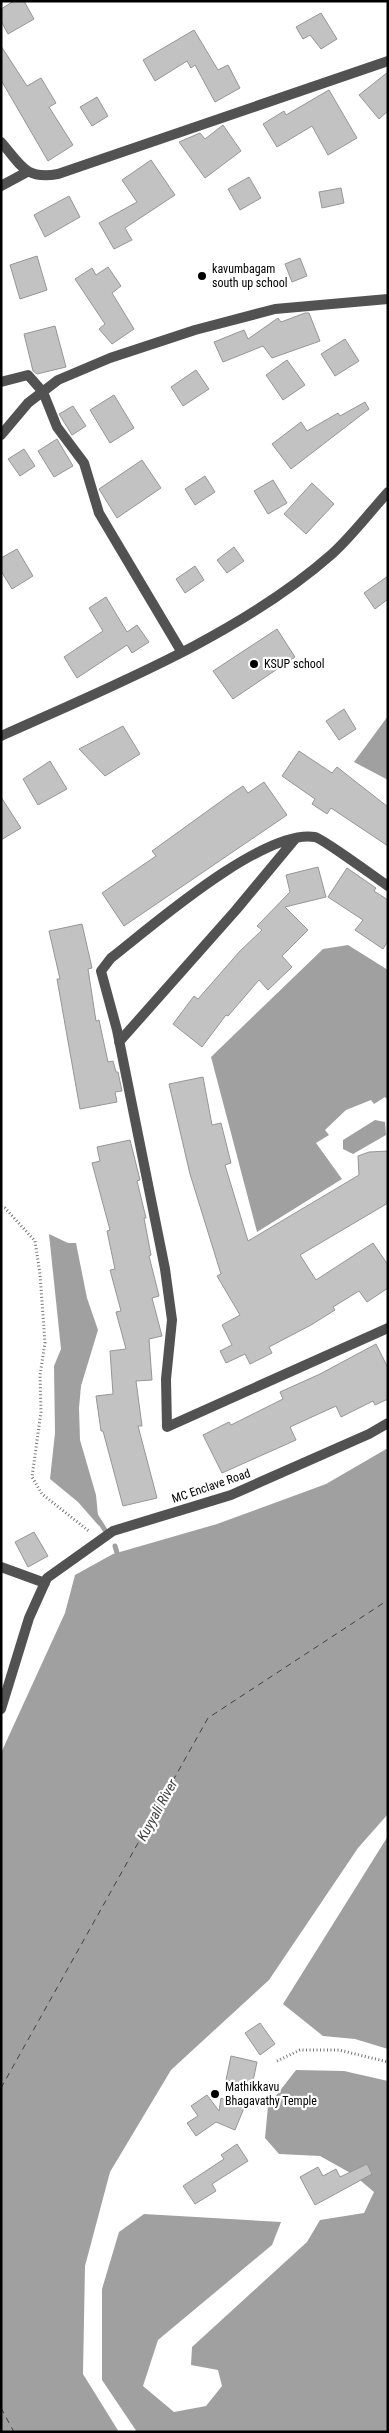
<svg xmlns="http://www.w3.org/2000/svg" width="389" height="2433" font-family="'Roboto Condensed',sans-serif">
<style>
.water{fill:#a0a0a0}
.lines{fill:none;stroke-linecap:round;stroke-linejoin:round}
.stream{stroke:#a0a0a0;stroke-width:5}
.ferry{stroke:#414141;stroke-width:1;stroke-dasharray:6 5;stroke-linecap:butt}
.building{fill:#c2c2c2;stroke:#969696}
.path{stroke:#747474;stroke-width:3;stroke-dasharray:1 2.5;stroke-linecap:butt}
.minor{stroke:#525252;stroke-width:10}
.poi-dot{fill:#000;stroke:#fff;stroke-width:2}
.labels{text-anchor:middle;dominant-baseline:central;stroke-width:4.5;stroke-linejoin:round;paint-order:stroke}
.poi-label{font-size:12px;fill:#000;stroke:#fff;text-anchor:start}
.street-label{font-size:12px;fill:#000;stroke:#fff}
.water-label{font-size:14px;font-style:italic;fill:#414141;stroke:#fff}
</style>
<rect width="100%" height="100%" fill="#fff"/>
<path class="water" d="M388,716V780L354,762Z
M348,945L388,970V1100L385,1097L374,1104L371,1100L346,1110L325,1130L329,1135L316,1143L342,1179L257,1232L211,1057L323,949Z
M375,1120L385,1122L386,1135L353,1154L343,1149V1140Z
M49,1234L68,1243H76L87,1298L98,1330L81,1386L79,1408L80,1440L96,1495L99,1526L78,1502L50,1479L55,1433L54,1366L61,1349Z
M388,1448V1814L358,1848L269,1980L171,2070L110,2172L85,2266L83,2374L119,2432H1V1753L65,1613L75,1575L113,1554L217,1524L326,1484Z
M388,1836V2049L355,2039L323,2036L283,2004Z
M296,2070L344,2071L388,2081V2432H137L102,2380V2289L119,2232L144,2214L281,2222L272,2245L158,2340L143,2386L174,2412L206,2406L222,2386L218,2370L191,2365L192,2347L307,2242L320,2220L364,2213L374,2192L354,2175L320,2156L279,2154L265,2138L268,2106Z"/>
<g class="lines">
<path class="stream" d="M94,1513L105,1530
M115,1546L117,1553"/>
<path class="ferry" d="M1,2088L208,1718L388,1600
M1,2408L14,2432"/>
</g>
<path class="building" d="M14,1H24L34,19L8,34L1,21V9Z
M321,13L337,39L321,49L310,35L303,39L296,27Z
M194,30L218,70L228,65L240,88L215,102L195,65L191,68L187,61L155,81L143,60Z
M1,46L27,86L41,78L56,103L49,107L73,145L48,161L1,80Z
M388,72V111L379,119L359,95Z
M329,90L357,138L328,155L312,126L277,147L263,124L284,111L286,115Z
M97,97L108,116L92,126L80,107Z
M223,125L241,151L205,178L179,142L200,133L205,139Z
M151,160L175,195L125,228L132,240L114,249L99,223L137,202L122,180Z
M249,177L261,198L240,210L228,189Z
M341,188L344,203L322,208L319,192Z
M69,196L80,217L45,237L34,215Z
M37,256L47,290L20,299L10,265Z
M300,258L307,276L292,282L285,264Z
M108,267L121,286L112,293L134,329L112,344L99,329L105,324L75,279L92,268L96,275Z
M305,313H309L320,341L272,358L263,346L223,362L214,342L244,330L248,339L278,318L281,322Z
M55,326L66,367L37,374L33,371L24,334Z
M345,339L359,361L335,376L321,354Z
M287,360L305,385L283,400L266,375Z
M196,370L209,389L183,406L171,387Z
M114,395L134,428L110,443L90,410Z
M365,402L369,409L291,469L272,444L301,422L307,431L338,413L340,416Z
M73,406L86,426L72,435L59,414Z
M57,439L73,466L54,477L38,451Z
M24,449L35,466L20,476L8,459Z
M142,460L161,488L117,518L99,489Z
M205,476L215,492L195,505L185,489Z
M273,480L287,503L268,514L254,491Z
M312,483L334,504L306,534L284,514Z
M234,547L244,561L227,573L217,560Z
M17,549L33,576L12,589L1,571V558Z
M195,566L204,580L185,593L176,579Z
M388,576V599L375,609L364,593Z
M106,597L127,632L137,625L149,642L132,653L127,645L77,678L64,657L103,631L89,608Z
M277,629L295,657L233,699L213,671Z
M344,709L356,729L339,740L326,721Z
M123,726L140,754L105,776L79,749Z
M299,751L332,773L337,767L388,807V846L331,808L327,814L312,804L315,799L282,776Z
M50,761L67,789L38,805L23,779Z
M264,782L287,815L124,926L102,893L156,856L152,851L231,794L243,786L248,793Z
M1,797L21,828L1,840Z
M318,867L326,897L285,907L308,930L282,956L292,967L268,990L259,980L228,1016L226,1015L202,1047L173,1024L194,996L198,999L240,951L262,930L257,926L290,892L286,875Z
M347,868L376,888L374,891L388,900V941L383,949L355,930L363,920L328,897Z
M82,924L92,968L88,969L96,1021L99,1020L108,1062L113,1061L116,1072H118L122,1091L115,1092L117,1102L80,1109L57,979H60L49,931Z
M203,1077L212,1125L221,1123L231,1163L225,1165L248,1241L359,1175L358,1156L369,1152L388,1151V1203L300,1255L316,1280L373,1243L388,1265V1288L367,1302L359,1291L333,1307L335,1310L311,1325L269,1347L272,1353L250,1364L245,1354L226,1363L220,1351L232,1345L222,1325L240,1315L217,1276L221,1274L190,1174L169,1084Z
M130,1140L140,1180L137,1181L146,1218H144L151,1255L149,1256L159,1296L152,1298L162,1336L149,1339L152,1380L136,1381L142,1426H138L157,1498L123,1506L103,1431H101L96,1396L113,1394L110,1351L126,1349L116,1312L121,1311L110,1270L115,1269L107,1231L110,1230L92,1163L100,1161L97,1147Z
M376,1344L388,1368V1399L375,1405L373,1401L341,1417L336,1406L290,1427L296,1440L222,1473L203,1435L229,1422L231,1425L283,1399L280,1392L320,1374Z
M34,1532L48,1556L28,1567L15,1542Z
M260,2023L275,2044L260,2055L245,2033Z
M231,2056L257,2062L252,2086L226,2080Z
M207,2095L219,2111L221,2098L244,2108L235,2130L216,2122L196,2136L187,2123L198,2116L191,2106Z
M237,2144L248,2161L212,2184L216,2191L195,2204L183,2186L224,2159L221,2155Z
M367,2164L372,2174L315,2205L300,2177L318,2167L323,2176L336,2169L340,2177Z"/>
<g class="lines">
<path class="path" d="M1,1207L5,1208L35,1241L40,1274L45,1343L40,1375L41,1412L32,1477L42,1494L90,1532
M277,2061L300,2050H339L388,2062"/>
<path class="minor" d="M1,142C21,165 25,180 58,174L388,61
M1,186L27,172
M1,382L28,375L43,392L57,427L84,463L99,513L181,651
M1,435L28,403L58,380L110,358L195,330L275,309L388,299
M1,736C112,686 240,635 332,554C352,536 370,512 388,492
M388,886C376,878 322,838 315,837C264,828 152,926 111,958L101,971L117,1030L165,1269L172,1320L166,1379L167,1427L388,1328
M119,1042L236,910L295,839
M1,1567L45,1583
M1,1709L29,1618L47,1578L113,1531L231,1495L369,1434L388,1423"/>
</g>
<g class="poi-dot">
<circle cx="202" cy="276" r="5"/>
<circle cx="254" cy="664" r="5"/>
<circle cx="215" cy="2094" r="5"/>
</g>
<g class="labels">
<g class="poi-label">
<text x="212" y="269">kavumbagam<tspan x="212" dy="14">south up school</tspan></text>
<text x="264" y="664">KSUP school</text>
<text x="225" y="2087">Mathikkavu<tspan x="225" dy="14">Bhagavathy Temple</tspan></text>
</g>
<g class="street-label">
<text transform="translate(211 1486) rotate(-19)">MC Enclave Road</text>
</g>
<g class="water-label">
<text transform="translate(157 1810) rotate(-61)">Kuyyali River</text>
</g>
</g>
<rect width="389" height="2433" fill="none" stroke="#000000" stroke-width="5"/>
</svg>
